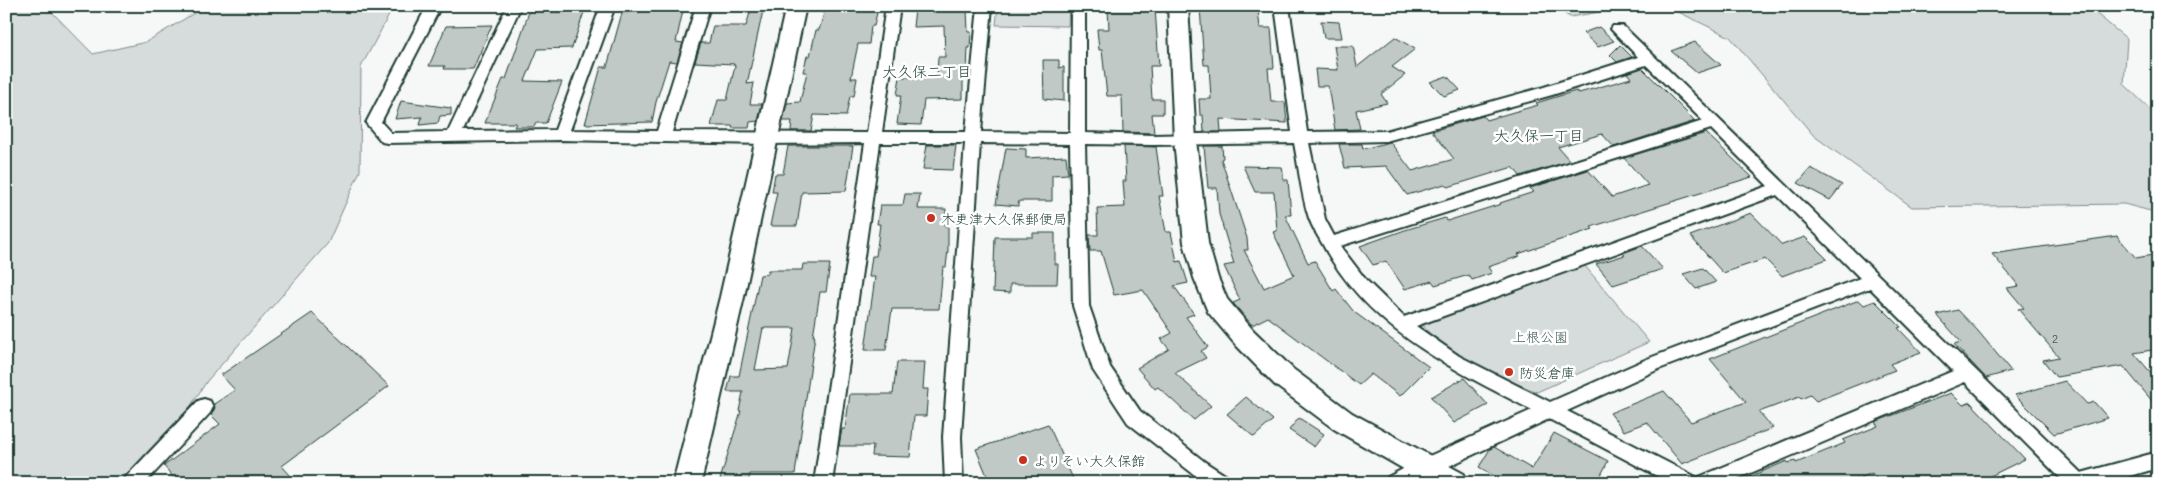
<svg xmlns="http://www.w3.org/2000/svg" width="2164" height="489" font-family="Mali,'Klee One',sans-serif">
<style>
.green{fill:#d6dcdb;stroke:#7a8c88}
.building{fill:#c0c9c6;stroke:#1f3d34;fill-rule:evenodd}
.lines{fill:none;stroke-linecap:round;stroke-linejoin:round}
.street-casing{stroke:#1f3d34;stroke-width:4}
.secondary-casing{stroke:#1f3d34;stroke-width:4}
.street{fill:#fff;fill-rule:evenodd}
.secondary{fill:#fff;fill-rule:evenodd}
.poi-dot{fill:#c8321e;stroke:#fff;stroke-width:2}
.labels{text-anchor:middle;dominant-baseline:central;stroke-width:5;stroke-linejoin:round;paint-order:stroke}
.number-label{font-size:11px;fill:#476058}
.poi-label{font-size:14px;fill:#1f3d34;stroke:#fff;text-anchor:start}
.park-label{font-size:14px;fill:#445d55;stroke:#fff}
.neighbourhood-label{font-size:15px;fill:#1f3d34;stroke:#fff}
</style>
<rect width="100%" height="100%" fill="#f6f7f7"/>
<filter id="ink" filterUnits="userSpaceOnUse"><feTurbulence type="fractalNoise" baseFrequency=".02" numOctaves="2"/><feDisplacementMap in="SourceGraphic" scale="10" xChannelSelector="R" yChannelSelector="G"/><feConvolveMatrix kernelMatrix="1 2 1 2 8 2 1 2 1" color-interpolation-filters="sRGB"/></filter>
<g filter="url(#ink)">
<path class="green" d="M6,6H46L93,54L146,42L206,6H394L361,67L360,171L328,243L207,381L140,483H6Z
M998,6H1069L1068,26L996,25Z
M1552,6H1635L1570,17Z
M1666,6H2087L2127,39L2124,84L2158,117V213L2124,204L1912,207L1814,136L1730,37Z
M1585,266L1649,342L1537,392C1511,382 1432,348 1422,323Z"/>
<path class="building" d="M531,6H555L551,12H584L572,48L538,49L525,81L562,82L546,123H536L534,127H514L516,123H485L503,79H506Z
M664,6H684L676,42L683,43L677,62L669,61L656,102L652,122L585,124L601,67H607L622,13L663,10Z
M752,6H764L747,84L754,83L750,104H762L758,121L750,122L749,128H732L733,126H711L718,100H727L735,66L734,64L695,62L701,43H709L713,26H746Z
M860,7L878,8L874,26H871L869,44H858L851,78H857L854,96H850L846,116L814,115L811,131H791L792,121H783L787,103L800,102L807,72H803L807,56H810L816,30H819L825,10L859,11Z
M1200,7L1258,10L1260,28H1271L1274,68H1268L1271,102H1285L1287,123L1220,119L1221,132H1204L1203,115H1200L1199,99H1211L1209,65H1204Z
M1108,8H1155L1159,66H1150L1152,99H1163V114H1152L1154,133L1123,132L1122,96H1107L1102,50H1099L1097,29H1109Z
M915,9H933V11L967,9L968,32H971L970,48H968L967,71H963V99L924,100L921,125L897,124L901,95H897L900,77H937L938,57H945L944,26L913,27Z
M1321,21L1339,22L1342,38H1324Z
M492,25L473,69H444L445,66H429L446,26Z
M1599,27L1614,41L1598,47L1583,33Z
M1395,37L1415,49L1392,67L1405,75L1381,94L1387,103L1356,110L1360,129L1335,130L1328,86H1317L1315,69L1338,70L1334,46H1353L1357,67Z
M1695,42L1721,65L1697,73L1671,51Z
M1620,45L1632,57L1617,62L1610,55Z
M1043,60H1059V68L1064,67V101L1044,99Z
M1642,68L1695,121L1614,147L1602,134L1558,147L1570,161L1520,176L1513,167L1448,187L1445,184L1407,195L1386,166L1345,168L1339,144H1362L1363,149L1390,142L1412,171L1454,159L1432,131L1483,116L1486,120L1538,105L1536,103L1576,91L1579,93L1631,78L1627,73Z
M1447,76L1460,90L1444,96L1430,82Z
M401,101L451,108V115L440,116L438,123L420,125L422,117L395,119Z
M1706,133L1752,177L1623,217L1591,227L1593,229L1518,254L1520,256L1488,267L1492,273L1472,280L1469,275L1435,285L1432,281L1405,289L1386,261L1373,265L1360,246L1405,230L1445,218L1447,221L1501,204L1500,203L1534,192L1530,188L1588,170L1612,197L1648,185L1624,158Z
M927,145H956L953,170L923,169Z
M788,146H853L846,191L802,192L797,226H770L777,192H772L775,174H783Z
M1124,146L1156,147L1163,196H1159L1166,232H1171L1177,262L1181,261L1188,283L1174,286L1194,314L1186,317L1208,347L1201,351L1206,358L1175,373L1211,406L1194,420L1158,387L1155,389L1137,368L1169,349L1161,339L1172,333L1143,290L1114,295L1101,251H1090L1089,235H1098L1097,208L1125,207L1123,181H1126Z
M1204,146H1222L1223,158L1221,159L1247,238L1248,250H1244L1264,288L1294,275L1273,232L1277,231L1274,192H1255L1243,166L1282,167L1284,180H1288L1291,215H1285L1308,263L1315,261L1333,291L1336,289L1354,312L1429,367L1400,396L1371,374L1359,385L1268,317L1252,325L1233,303L1240,300L1224,266L1234,264L1219,214L1217,188H1208Z
M1006,148L1026,149V158L1066,156L1068,174L1052,175V201H1019L1018,206L996,204Z
M1811,168L1842,185L1830,200L1798,183Z
M905,194H920L918,209H946L945,226H948V250L946,267H943L939,309H892L886,350H865L875,277H869L872,256H876L880,224H877L880,205H903Z
M1751,213L1782,245L1805,237L1827,259L1782,276L1765,259L1723,273L1690,236Z
M1033,233H1055V264H1058L1057,284H1010V293L993,292L995,237H1033Z
M2117,236L2136,258L2158,254V349L2134,353L2158,381V408L2123,366L2056,377L2043,360L2059,357L2018,309L2024,308L2007,288L2019,286L1992,254Z
M1642,246L1663,269L1613,285L1596,264L1625,255L1623,253Z
M803,264H830L826,292H820L813,336H815L795,474H750L748,483H719L741,411H739L743,392H727L731,376H739L760,275L768,274V270H802ZM763,328H795L788,369L755,370Z
M1703,268L1716,282L1696,289L1683,274Z
M1859,300L1864,305L1875,301L1901,327L1898,328L1921,352L1890,364L1895,370L1816,401L1810,395L1801,399L1799,397L1759,412L1773,428L1682,464L1647,422L1624,431L1610,413L1664,391L1691,422L1746,402L1710,359Z
M1958,310L1978,331L2011,371L1986,378L1954,344L1961,342L1937,315Z
M312,313L389,386L282,466L297,483H178L164,466L220,424L211,415L215,408L214,404L235,390L221,375Z
M897,362H925L923,389H928L926,416H914L910,457L872,456L873,446H839L842,429H845L850,394H893Z
M1464,378L1488,405L1454,423L1431,397Z
M2065,381L2087,404L2094,402L2108,418L2054,434L2015,395Z
M1951,393L1963,405L1970,402L2025,459L1976,483H1880L1872,473L1848,483H1735L1787,461L1788,463L1795,461L1796,463L1845,443L1843,440L1878,426L1875,422Z
M1246,397L1273,420L1254,437L1227,414Z
M1299,418L1324,434L1314,447L1289,430Z
M1048,424L1075,483H990L976,449Z
M1554,433L1608,461L1597,483H1505L1479,467L1490,449L1494,447L1532,469Z"/>
<g class="lines">
<g class="street-casing">
<path id="street" d="M427,6H441L381,122L391,133L448,132L507,6H521L463,131L555,130L601,6H615L570,130L657,131L696,6H710L672,132L867,133L886,6H900L882,132H966L978,6H992L981,132L1070,133L1071,6H1085V133L1153,135L1292,132L1275,6H1289L1307,132L1386,131L1544,87L1638,57L1611,29L1613,26H1623L1654,56L2081,473L2158,452V468L2106,483H2065L1965,382L1727,483H1670L1549,419L1413,483H1386L1388,477L1418,461L1532,410C1452,369 1367,328 1323,245C1318,236 1312,227 1309,218C1301,194 1299,168 1294,143L1153,145L1085,144L1089,306L1110,367L1140,411L1205,462L1228,477L1230,483H1205L1128,423L1093,370L1073,306L1070,144L980,143L961,437L963,483H945L943,437L965,143H880L833,476L836,483H817L815,476L865,143L765,144L561,140L387,143L382,142L366,123ZM1646,65L1703,121L1334,236L1325,219L1309,143L1386,141L1552,95ZM1711,129L1768,186L1404,317L1366,280L1340,246ZM1777,195L1860,278L1647,359L1550,402L1459,356L1416,326ZM1870,288L1953,371L1699,477L1698,481L1696,477L1567,411L1659,369Z
M204,399L210,401L213,407L210,413L145,483H124L126,477L198,401Z"/>
</g>
<g class="secondary-casing">
<path id="secondary" d="M786,6H806L744,297L701,483H673L720,297Z
M1168,6H1188L1196,140L1208,243L1218,278L1227,299L1253,330L1293,369L1352,413L1464,474L1468,483H1428L1334,429L1275,385L1235,344L1208,312L1194,278L1184,243L1174,140Z"/>
</g>
<use href="#street" class="street"/>
<use href="#secondary" class="secondary"/>
</g>
</g>
<g class="poi-dot">
<circle cx="931" cy="218" r="5"/>
<circle cx="1509" cy="372" r="5"/>
<circle cx="1023" cy="460" r="5"/>
</g>
<g class="labels">
<g class="number-label">
<text x="2055" y="338">2</text>
</g>
<g class="poi-label">
<text x="941" y="218">木更津大久保郵便局</text>
<text x="1519" y="372">防災倉庫</text>
<text x="1033" y="460">よりそい大久保館</text>
</g>
<g class="park-label">
<text x="1540" y="336">上根公園</text>
</g>
<g class="neighbourhood-label">
<text x="927" y="71">大久保二丁目</text>
<text x="1539" y="135">大久保一丁目</text>
</g>
</g>
<rect width="2164" height="489" fill="none" stroke="#fff" stroke-width="25"/>
<rect x="12" y="12" width="2139" height="464" fill="none" stroke="#1f3d34" stroke-width="2" filter="url(#ink)"/>
</svg>
